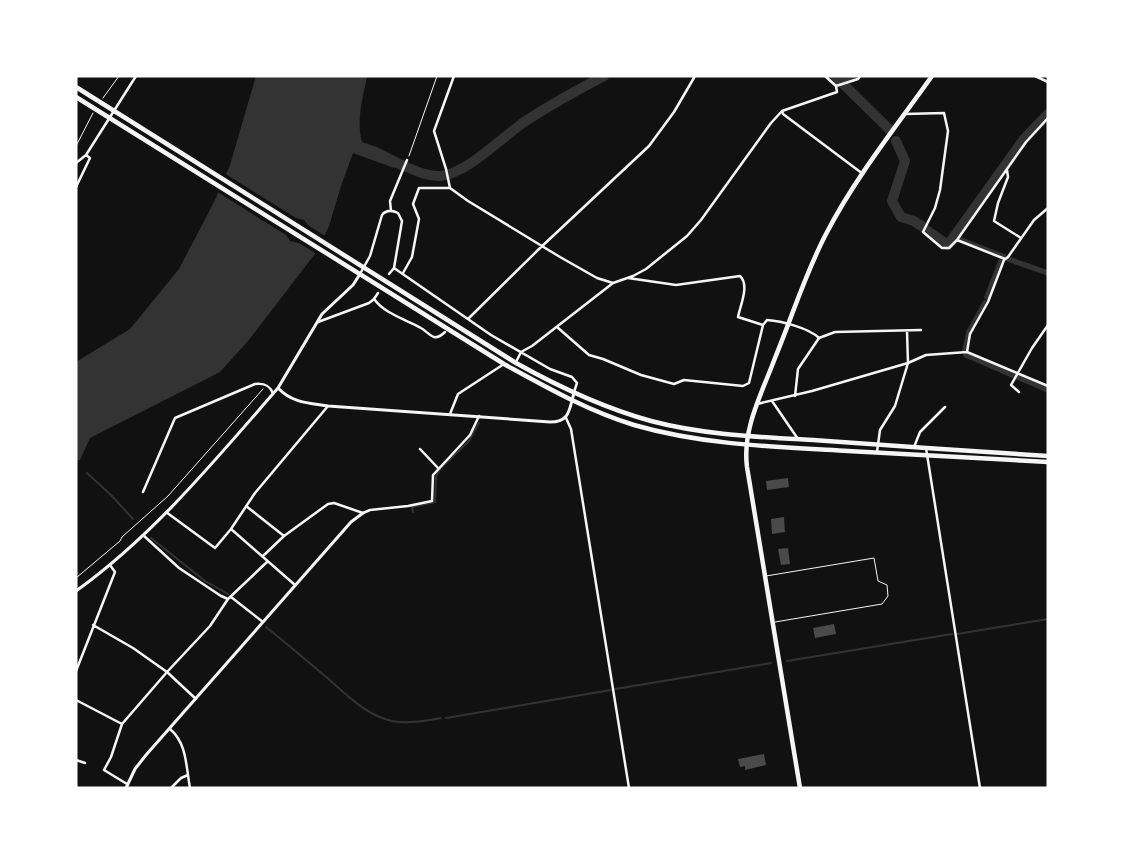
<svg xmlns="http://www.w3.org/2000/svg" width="1124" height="864" font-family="'Fira Sans Condensed',sans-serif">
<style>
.water{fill:#333}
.pier{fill:#111}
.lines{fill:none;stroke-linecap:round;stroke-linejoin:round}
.stream{stroke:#333;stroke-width:2}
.canal{stroke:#333;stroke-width:5.5}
.river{stroke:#333;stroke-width:10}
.building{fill:#4a4a4a}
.path{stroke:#f5f5f5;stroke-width:1}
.service{stroke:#f5f5f5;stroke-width:1}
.minor{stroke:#f5f5f5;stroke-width:2.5}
.tertiary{stroke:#f5f5f5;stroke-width:3}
.primary{stroke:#f5f5f5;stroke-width:4.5}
.trunk{stroke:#f5f5f5;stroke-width:4.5}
</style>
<rect width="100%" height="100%" fill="#111"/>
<path class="water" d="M256,76H367C363,98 356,121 362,142L377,147L399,158L394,168L353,153L341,186L329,226L318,250L248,341L220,372L90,438L80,460L76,461V362L130,329L179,269L214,202L230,165Z"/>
<path class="pier" d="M224,173L296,218L304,220L309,226L327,237L318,255L299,243L290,241L286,235L216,191Z"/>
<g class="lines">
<path class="stream" d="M87,473L111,495L133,519
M413,512L412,507L435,502L436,476L441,468L469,441L479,423
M151,538L205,581L228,594
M266,627C286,643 306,660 325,676C345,693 365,715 392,721C409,724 424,721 441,718
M957,634L1048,619
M787,661L952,634
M615,689L771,663
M446,718L611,690"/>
<path class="canal" d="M959,239L1004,257
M1008,259L1048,273
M987,297L1001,261
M965,350L969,332L985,303
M966,355L1048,390"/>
<path class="river" d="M835,76L889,129
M838,80L851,76
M896,141L905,161L892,201L901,217L914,221L923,227
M397,163C410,168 426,177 441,176C467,173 503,137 524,122C550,105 577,90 604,76
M925,229L948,245L1024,139L1048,114"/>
</g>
<path class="building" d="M788,478L789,487L767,490L766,481Z
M784,517L785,532L772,534L771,519Z
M788,548L790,564L781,565L778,549Z
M834,624L836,634L815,638L813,628Z
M764,754L766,765L745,770V766L740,767L738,759Z"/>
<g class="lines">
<path class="path" d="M103,98L119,76
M76,146L93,113
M409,156L437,76
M76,578L120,541L122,537L168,496L263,389"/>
<path class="service" d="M766,576L874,558L878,581L887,585L888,596L882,604L775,622"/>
<path class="minor" d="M454,76L434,131L446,169L450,188L468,201L560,257L597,278L613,283
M825,76L836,86
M1035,76L1048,82
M782,111L783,114L863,174
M905,114L944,113L948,131L940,190L935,208L923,232L942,248H949L957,240
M76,163L86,155L136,76
M1007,170L1008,177L998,203L994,221L1021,238
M76,187L90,158L86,155
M391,211L390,201L407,160
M1005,259L957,240L1026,142L1048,118
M394,268L491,335L550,369L572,377L577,383L574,392
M403,273L412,257L419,219L413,204L419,188H450
M360,274L370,256L382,215C386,210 392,210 398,213L402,221L394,268L389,274
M628,278L676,285L740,276C750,285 740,306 738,317L763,325
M374,299C385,314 405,319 421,328C425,330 430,336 434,337C438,338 442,335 445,332
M468,319L539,249L649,146L674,112L695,76
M318,322L369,303L374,299L378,293
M557,327L589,355L603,359L641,375L674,384L684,380L743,386L749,383L763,325L767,320C781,321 809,328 819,338
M967,352L970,334L988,302L1004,260L1008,257L1034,220L1048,208
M516,362L521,352L532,346L613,283L633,276L646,269L687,236L701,220L771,123L782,111L837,92L836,86L858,79L860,76
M1019,392L1011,385L1032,348L1048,325
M795,396L798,369L819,338L835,332L921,330
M772,401L798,439
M757,404L812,391L908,363L926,355L967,352L1048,386
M450,414L458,394L504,364
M566,418L571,429L629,788
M914,447L920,432L945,407
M926,448L980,788
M420,449L438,468
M877,452L880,430L895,406L908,363L907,331
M143,492L175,418L255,384C264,383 270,385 273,394
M246,506L284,536
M166,512L215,548L231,529L255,493L328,406
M231,529L295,585
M143,535L179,568L221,596L228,599
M263,556L284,536L328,504L334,503L363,513L370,510L408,506L432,501L433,475L470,435L479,416
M231,597L263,622
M93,625L133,648L167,672L196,699
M76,671L115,572L110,565
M76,700L122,724
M170,729C187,743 186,767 190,788
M76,760L85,763
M127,784L104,770L111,757L122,724L167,672L210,626L228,599L267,562
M171,788L181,778L188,775"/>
<path class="tertiary" d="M360,274L353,285L322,314L278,388C292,403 309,403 328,406L550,422C570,422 569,410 574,393
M76,591C154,535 216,459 278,388
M126,788L135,769L146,755L351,522L363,513"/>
<path class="primary" d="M800,788L747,467C742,429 762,393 775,358C792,317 805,274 826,234C855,178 895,128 932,76"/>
<path class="trunk" d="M76,87L516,363C559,387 604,408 651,421C704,435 759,437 813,440C891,446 970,451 1048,456
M76,97L504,364C546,387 588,411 634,425C703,445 776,447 848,451C914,454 981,458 1048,462"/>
</g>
<rect width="1124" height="864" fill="none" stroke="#ffffff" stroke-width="155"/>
</svg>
